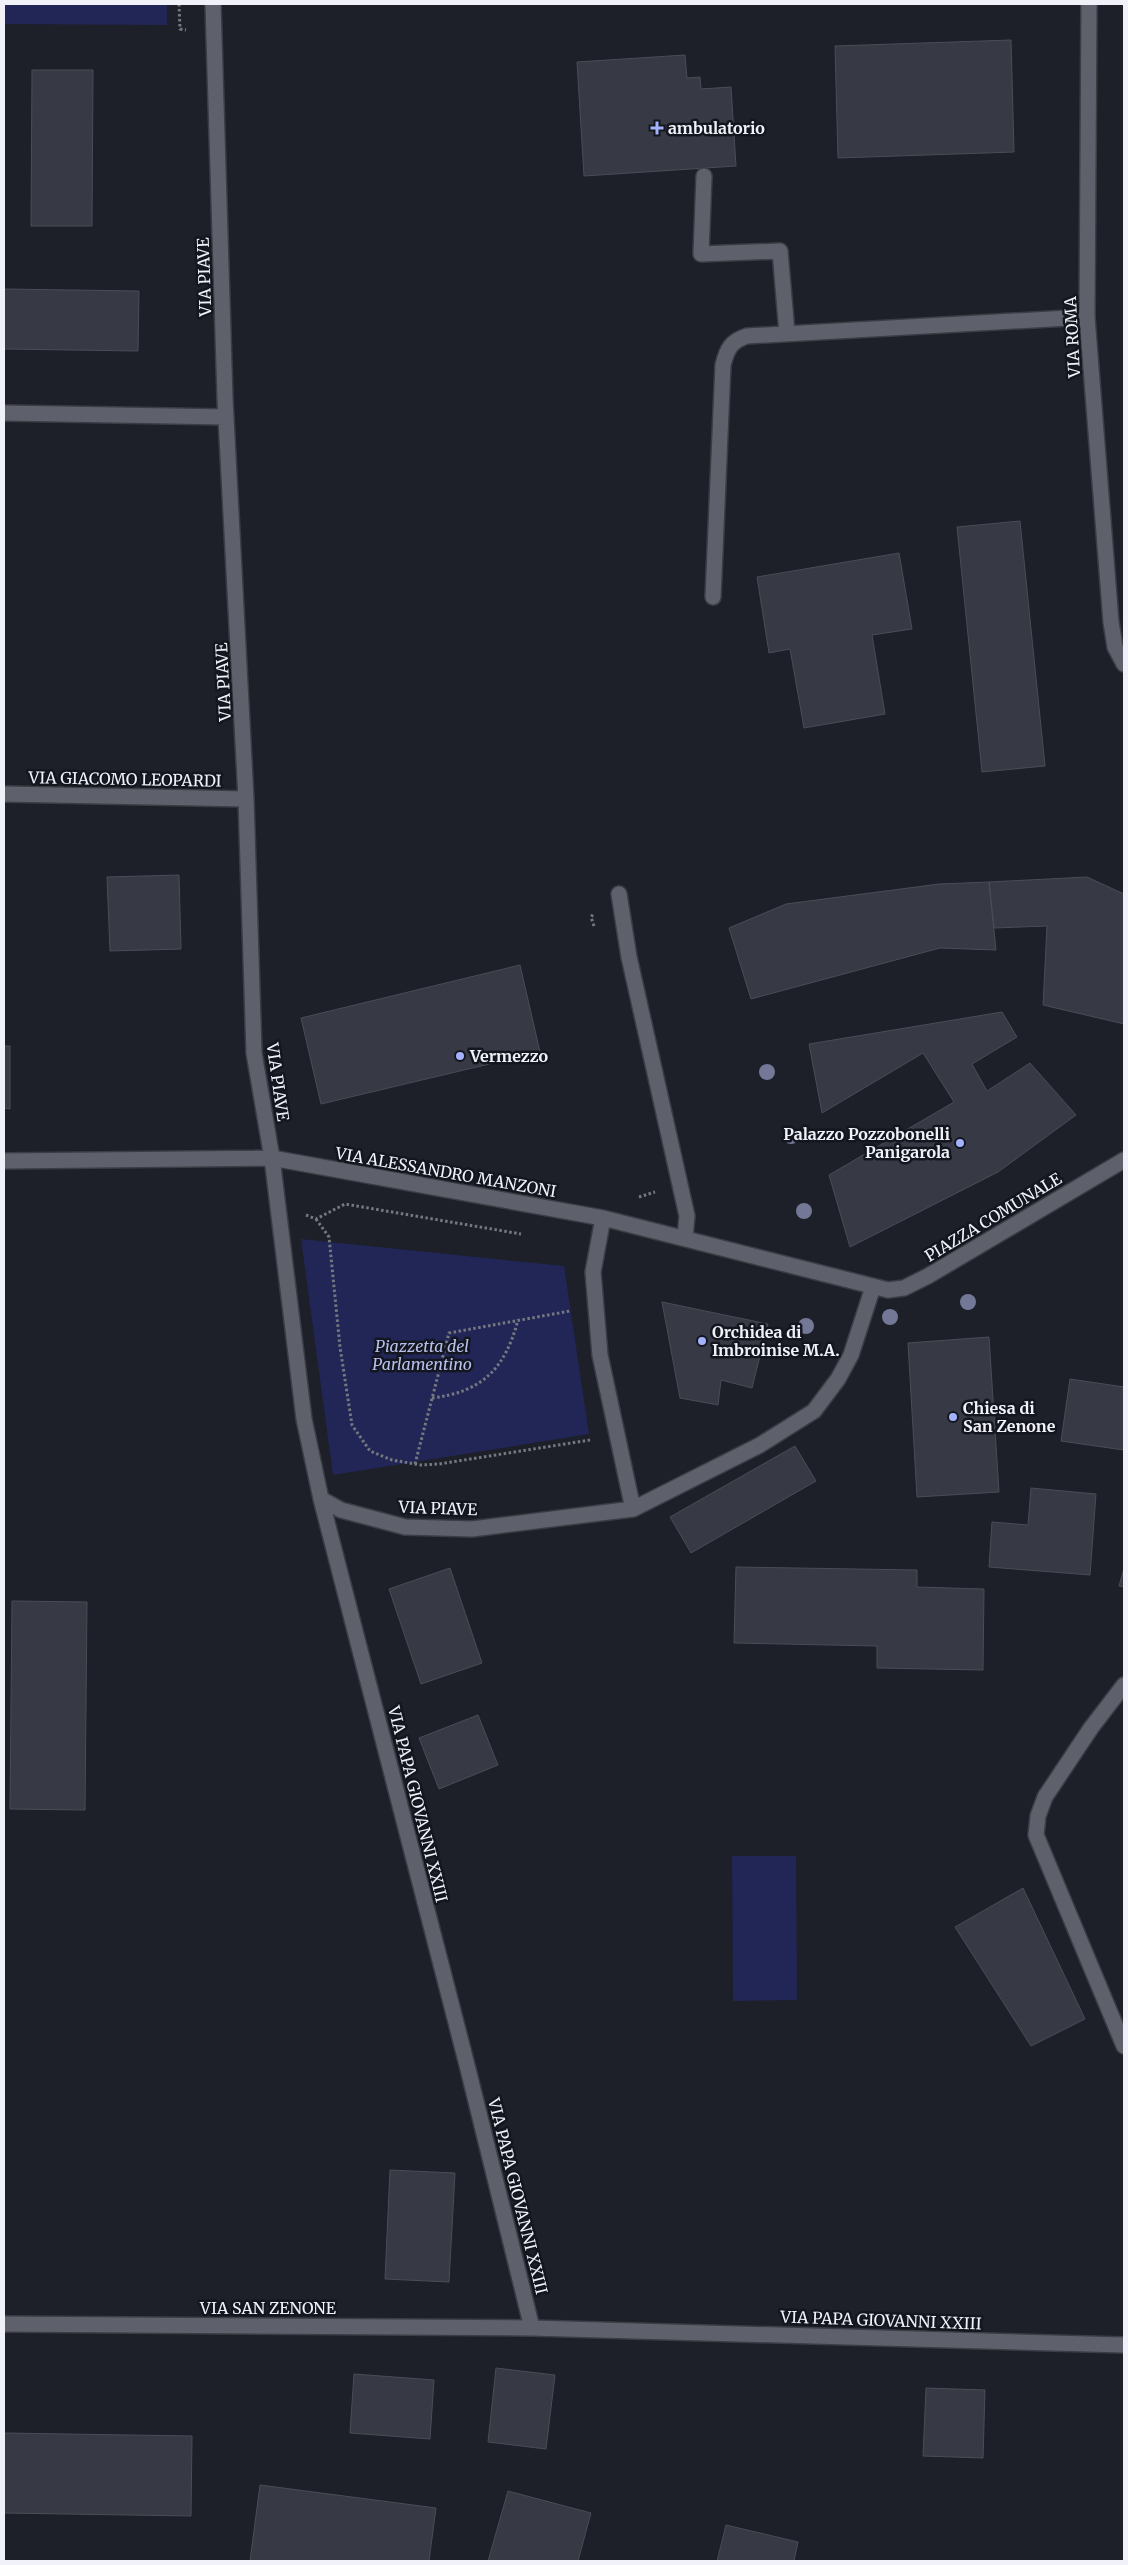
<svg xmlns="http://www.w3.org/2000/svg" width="1128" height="2565" font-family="Merriweather,serif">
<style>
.green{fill:#212656}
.building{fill:#373944;stroke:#4a4c57}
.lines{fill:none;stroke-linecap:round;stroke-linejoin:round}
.service-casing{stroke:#3b3c44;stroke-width:18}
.minor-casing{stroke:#3b3c44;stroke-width:18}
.path{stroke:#767880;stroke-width:3;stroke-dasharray:2.5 2.5;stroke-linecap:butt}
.service{stroke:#5e606b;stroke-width:15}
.minor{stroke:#5e606b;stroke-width:15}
.tree{fill:#727895}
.poi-dot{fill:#a4b2fc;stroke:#14161f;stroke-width:2}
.labels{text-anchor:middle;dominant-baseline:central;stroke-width:5;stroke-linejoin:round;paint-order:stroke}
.poi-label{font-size:16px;font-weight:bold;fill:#f1f2f9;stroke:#14161f;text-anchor:start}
.street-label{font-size:16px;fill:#f1f2f9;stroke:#14161f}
.park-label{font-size:16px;font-style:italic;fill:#b8c1ee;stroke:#14161f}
</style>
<rect width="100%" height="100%" fill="#1d1f29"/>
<path class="green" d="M4,4H167V25L4,24Z
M301,1239L564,1266L589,1434L333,1475Z
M732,1856H796L797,2000L733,2001Z"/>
<path class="building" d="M1011,40L1014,152L838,158L835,46Z
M685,55L687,78L700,77L701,89L731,87L736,166L584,176L577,62Z
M32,70H93L92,226H31Z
M4,289L139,291L138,351L4,349Z
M1020,521L1045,766L982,772L957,527Z
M899,553L912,629L872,635L885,714L804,728L790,649L769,653L757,577Z
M179,875L181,949L110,951L107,877Z
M1087,877L1124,894V1024L1043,1005L1047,926L994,928L989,882Z
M989,882L996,950L940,948L751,999L729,928L786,904L939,884Z
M520,965L540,1052L321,1104L301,1018Z
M1002,1012L1017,1037L972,1064L987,1091L1030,1063L1076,1115L998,1172L850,1247L829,1175L954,1102L923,1053L822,1113L809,1044Z
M4,1046H10V1109L4,1108Z
M662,1302L768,1324L752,1388L721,1380L718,1405L680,1398Z
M989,1337L999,1492L917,1497L908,1343Z
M1070,1379L1124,1387V1450L1061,1441Z
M795,1446L816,1481L691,1553L670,1517Z
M1031,1488L1096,1494L1090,1575L989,1567L992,1522L1028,1525Z
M736,1567L917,1570V1587L984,1589L983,1670L877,1668V1646L734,1643Z
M450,1568L482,1663L421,1684L389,1589Z
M1124,1568V1587L1119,1586Z
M12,1601L87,1602L85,1810L10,1809Z
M478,1715L498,1765L439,1789L419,1738Z
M1023,1888L1085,2019L1031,2046L955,1927Z
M390,2170L455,2173L449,2282L385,2279Z
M496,2368L555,2375L546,2449L488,2442Z
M354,2374L434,2380L430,2439L350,2433Z
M926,2388L985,2390L983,2458L923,2456Z
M4,2433L192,2436L191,2516L4,2513Z
M260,2485L436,2508L429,2561H250Z
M508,2491L591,2513L578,2561H488Z
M726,2525L798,2542L794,2561H717Z"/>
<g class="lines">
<g class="service-casing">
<path id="service" d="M704,176L701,254L780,251L787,333
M713,597L723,365C727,349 731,341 747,336L1087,317"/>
</g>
<g class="minor-casing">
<path id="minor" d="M213,4L225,399L246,799L254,1053L272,1158L304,1419L321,1499L468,2069L532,2328L1124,2345
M1089,4L1087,317L1111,622L1115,647L1124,664
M4,413L226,417
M4,794L246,799
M619,894L629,957L687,1216L685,1237
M4,1161L272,1158L603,1218L888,1290L904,1288L928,1276L1124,1160
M603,1218L593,1272L600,1355L633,1509
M321,1499L341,1510L405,1527L472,1529L633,1509L760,1445L814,1411L838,1379L851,1355L873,1287
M1124,1685L1091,1728L1045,1797L1038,1816L1036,1835L1124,2046
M4,2324L532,2328"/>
</g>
<path class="path" d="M179,4L180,29L186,30
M594,926L591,917L594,913
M639,1197L655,1192
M306,1215L316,1219L345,1204L521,1234
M316,1219L329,1237L340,1347L352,1425L370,1451L392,1460L421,1465L439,1464L590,1440
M432,1398C482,1392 505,1369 518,1320
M415,1464L449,1333L570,1311"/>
<use href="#service" class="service"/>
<use href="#minor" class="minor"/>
</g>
<g class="tree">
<circle cx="767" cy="1072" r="8"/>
<circle cx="791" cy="1136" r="8"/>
<circle cx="804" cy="1211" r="8"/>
<circle cx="968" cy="1302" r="8"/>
<circle cx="890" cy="1317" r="8"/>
<circle cx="806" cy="1326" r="8"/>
</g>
<g class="poi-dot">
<path d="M654.5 120.5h5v5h5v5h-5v5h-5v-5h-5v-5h5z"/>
<circle cx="460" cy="1056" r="5"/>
<circle cx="960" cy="1143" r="5"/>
<circle cx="702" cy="1341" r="5"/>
<circle cx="953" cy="1417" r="5"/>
</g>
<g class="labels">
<g class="poi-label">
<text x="668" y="128">ambulatorio</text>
<text x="470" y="1056">Vermezzo</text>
<text x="950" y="1134" text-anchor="end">Palazzo Pozzobonelli<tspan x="950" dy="18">Panigarola</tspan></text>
<text x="712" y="1332">Orchidea di<tspan x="712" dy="18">Imbroinise M.A.</tspan></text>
<text x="963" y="1408">Chiesa di<tspan x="963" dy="18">San Zenone</tspan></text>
</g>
<g class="street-label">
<text transform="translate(204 277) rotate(-92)">VIA PIAVE</text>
<text transform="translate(1072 337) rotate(-93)">VIA ROMA</text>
<text transform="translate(223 682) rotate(-93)">VIA PIAVE</text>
<text transform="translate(125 779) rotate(1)">VIA GIACOMO LEOPARDI</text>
<text transform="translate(278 1082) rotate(82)">VIA PIAVE</text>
<text transform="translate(446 1172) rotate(10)">VIA ALESSANDRO MANZONI</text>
<text transform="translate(993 1217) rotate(-31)">PIAZZA COMUNALE</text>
<text transform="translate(438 1508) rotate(2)">VIA PIAVE</text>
<text transform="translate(418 1804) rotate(76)">VIA PAPA GIOVANNI XXIII</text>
<text transform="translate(518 2196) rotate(76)">VIA PAPA GIOVANNI XXIII</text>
<text x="268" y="2308">VIA SAN ZENONE</text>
<text transform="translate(881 2320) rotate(2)">VIA PAPA GIOVANNI XXIII</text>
</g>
<g class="park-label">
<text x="422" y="1346">Piazzetta del<tspan x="422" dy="18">Parlamentino</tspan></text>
</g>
</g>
<rect width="1128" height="2565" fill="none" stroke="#f1f2f9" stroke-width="10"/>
</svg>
